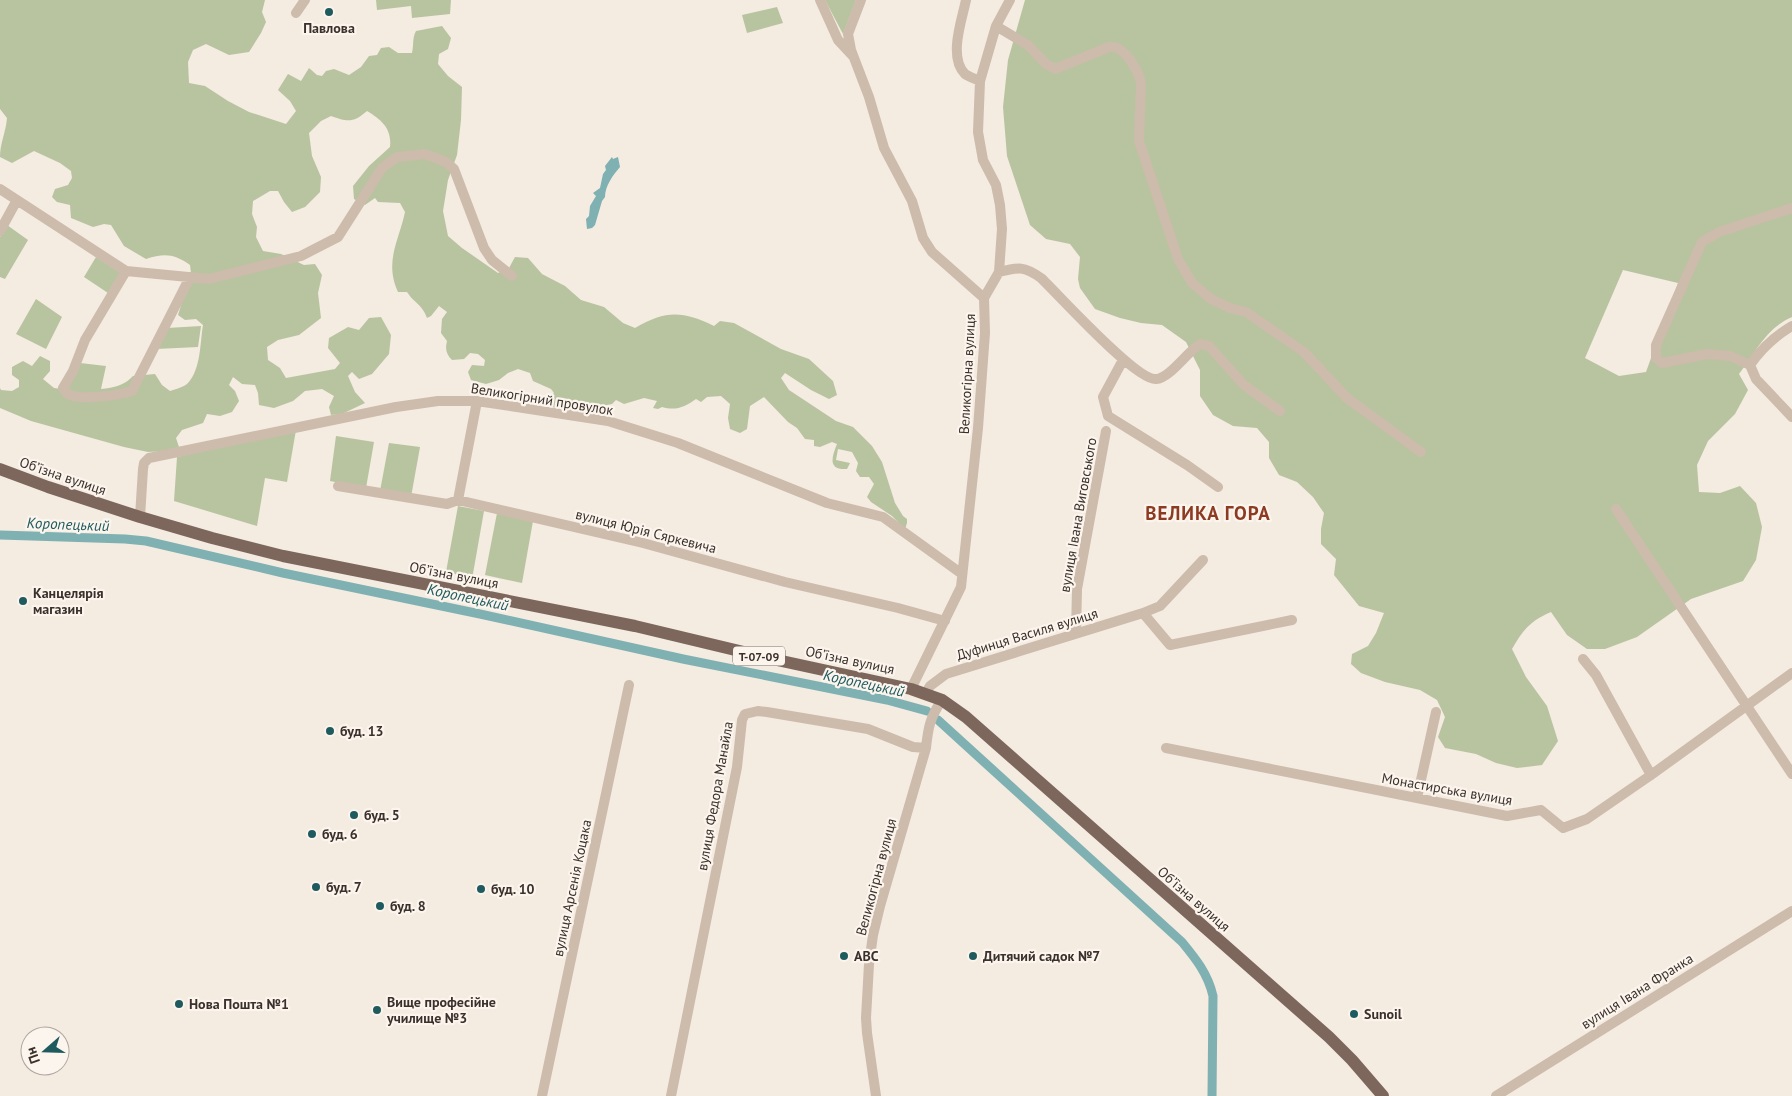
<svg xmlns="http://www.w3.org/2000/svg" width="1792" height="1096" font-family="'PT Sans',sans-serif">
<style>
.green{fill:#b8c4a0;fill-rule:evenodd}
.water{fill:#7fb0b2}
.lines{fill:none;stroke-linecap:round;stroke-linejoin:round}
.canal{stroke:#7fb0b2;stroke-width:9}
.minor{stroke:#cdbbac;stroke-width:10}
.major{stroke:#7d675c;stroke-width:12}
.poi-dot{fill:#1f5a5e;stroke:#fbf5ee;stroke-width:2}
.labels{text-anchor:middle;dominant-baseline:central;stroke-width:4.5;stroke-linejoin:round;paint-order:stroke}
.shield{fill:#fbf5ee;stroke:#756b66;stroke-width:1}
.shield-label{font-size:12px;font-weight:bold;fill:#3b302b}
.poi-label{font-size:14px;font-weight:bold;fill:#3b302b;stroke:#fbf5ee;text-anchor:start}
.street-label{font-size:14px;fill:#3b302b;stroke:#fbf5ee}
.water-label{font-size:15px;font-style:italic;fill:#1f5a5e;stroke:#fbf5ee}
.district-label{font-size:19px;font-weight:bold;letter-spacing:1px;fill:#8c3b22;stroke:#fbf5ee}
</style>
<rect width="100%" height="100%" fill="#f4ebe1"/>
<path class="green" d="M0,0H265L262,12L266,22L261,33L249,52L229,55L206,44L193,50L188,62L189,83L205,86L228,101L249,112L286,124L296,111L290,101L278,90L288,74L301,81L309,68L317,75L322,76L326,71L334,69L349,75L361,67L369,56L377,55L381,48L389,47L398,53H412C414,45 412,38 416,31L442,26L451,38L448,49L439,54L438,64L448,76L462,87L461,120L457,155L448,180L443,211L448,236L462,248L498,273L509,268L515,257L528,258L542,274L565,286L581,300L604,307L623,323L635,328C666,310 683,311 714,326L720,321L734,323L781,349L809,359L833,381L837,395L829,399L811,390L785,373L781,378L789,390L836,421L853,427L872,446L882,462L895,503L903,516L907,519V523L905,529L892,516L871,502L867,497L874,484L869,477H860L856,471L858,463L852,452L838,449L836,460L850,463L847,469C827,470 832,457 837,444L832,442L820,447L814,446V440L805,439L797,428L788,422L764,397L750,406L747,429L740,433L730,429L728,418L730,404L721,396L707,397L701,402L696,399C685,407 676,411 662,407L658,409L653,408L657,401L644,398L624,404L616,400L612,404L592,408L588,413C574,414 563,410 550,406L549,400L554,393L551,389L533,381L530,373L518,369L508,373L499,380L486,384L471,380L468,372L472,365L484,366L485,360L478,354L470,353L464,359L452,360C446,354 445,349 447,341L441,333L442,319L447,312L439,306L431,316L427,318C422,304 415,304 407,292H398C384,261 399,241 405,212L400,203L378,202L375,198L365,205L354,199L353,186L369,166L390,147C392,129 382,120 367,111C353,123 348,122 331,116L321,121L309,133L312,156L321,177L320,192L305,207L292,212L284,202L278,191H270L253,201L252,214L257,227L256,237L263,251L281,254L304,265L315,264L322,275L318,293L321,318L299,335L278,340L267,347L268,360L280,368L286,378L335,369L340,363L328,348L329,338L348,327L359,330L369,318L381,317L391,335L389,354L372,374L359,379L352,372L348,376L355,392L365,403L342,414L331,415L329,407L334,396L322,389L305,391L293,401L274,408L259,405L258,393L255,385L242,384L233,377L229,385L235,391L239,401L232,412L220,416L207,414L203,423L182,430L176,438L179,447L165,451L148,452L124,447L31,421L0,408V388L1,390L12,391L19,387V380L12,375V367L23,361L32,366L40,356L50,361V371L43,379L54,388L68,390L66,386L80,363L106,366L101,389C114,388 125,385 133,376L155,374L162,385L170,391C176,389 184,387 188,383C201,369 200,343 203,325L196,319L185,320L178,315L191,273L190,265C174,254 165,253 146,259L124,246L111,225L104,224L93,227L71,218L70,205L57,202L52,197L55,189L68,185L72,178L71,171L60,163L34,151L12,163L0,157C0,143 6,132 7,118L0,109Z
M376,0H451L450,14L412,18L411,6L377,10Z
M825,0H856L843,34Z
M1025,0H1792V317C1765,329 1756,352 1739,374L1748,390L1735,414L1708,441L1697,465L1699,492L1720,493L1740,486L1756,503L1762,527L1756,560L1743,581L1691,599L1637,637L1605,649H1587L1567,635L1551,612C1530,621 1523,630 1512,649L1526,677L1547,706L1558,741L1542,765L1517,768L1496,763L1476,754L1445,748L1438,737L1445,717L1437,700L1420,690L1385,682L1361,673L1351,664L1352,654L1368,646L1376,633L1384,613L1359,606L1334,575L1336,559L1321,544V529L1324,513L1313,497L1297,482L1279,475L1269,458V442L1257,428L1233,426L1213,415L1200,396V370L1186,342L1162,325L1141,323L1120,318L1095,309L1080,288L1078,279L1080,257L1070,244L1046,239L1030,225L1007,156L1003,107L1008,60ZM1623,270L1678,283L1646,372L1619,376L1585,358Z
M777,7L783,23L747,33L742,15Z
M7,225L28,240L5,279L0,277V237Z
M96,257L121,273L108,293L84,277Z
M36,299L62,317L46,349L16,334Z
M201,326L198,347L156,349L167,328Z
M296,430L287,482L265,478L257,526L174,501L177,457Z
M336,436L374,442L366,488L330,481Z
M389,443L420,447L411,497L380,491Z
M458,506L484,511L471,585L458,582L459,575L446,572Z
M497,513L533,521L522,583L485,575Z"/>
<path class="water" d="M612,157L613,159L618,157L620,167C613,175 605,186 605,197L602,201L595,225L592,228L587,229L586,219L589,216L590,206L596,196L593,193L600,188L603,174L606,170L605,166Z"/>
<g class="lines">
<path class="canal" d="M0,535L125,539L146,541L283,573L480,614L683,659L887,700L927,711
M938,720L1182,942C1196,959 1208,974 1213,996L1212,1096"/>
<path class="minor" d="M820,0L838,40L852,55
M861,0L848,34L851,50L869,97L884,148L912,201L923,238L932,252L984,298L985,333L978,428L961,587L911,689
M966,0C962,20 948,57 965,74C969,77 976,79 980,81
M296,13L305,0
M996,26L1028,45L1046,64L1055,69L1109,47C1124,44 1139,71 1141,84L1139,141L1178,259L1192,283L1211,299L1230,308L1246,312L1304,352L1347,398L1421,452
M0,189L126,271L209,279L301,256L338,237L382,168L397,157L425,154L446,162L454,169L484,248L492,260L512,276
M0,231L17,200
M126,271L85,340L73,371L63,388C65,390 66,393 68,394C79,401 120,395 132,391L190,277
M999,272C1019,267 1024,266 1041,278C1059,295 1136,381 1156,379C1170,378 1187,352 1200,344L1209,346L1244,385L1280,411
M984,298L999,272L1002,229L1000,205L996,185L983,160L978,132L980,81L996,26L1010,0
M1792,326C1775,336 1761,349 1750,365L1756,379L1792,417
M1123,360L1103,397L1108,416L1187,465L1218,487
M1750,365L1730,356L1707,354L1662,363L1656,358V345L1702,242L1719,232L1792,208
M338,486L447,504L458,500L643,543L785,582L898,608L945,621
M458,500L477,401
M1616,509L1792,774
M140,517L143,469L144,463L149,458L396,407L438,401H477L608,421L678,443L827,503L883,517L962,574
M1143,613L1170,645L1292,620
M1076,633L1077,589L1106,431
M1583,659L1596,675L1651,775
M926,693L930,686L946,674L1143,613L1160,606L1203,560
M1166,748L1507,816L1541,810L1563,828L1587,819L1651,775L1792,673
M1417,798L1436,712
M542,1096L629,685
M671,1096L737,767L742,720L745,714L758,711L767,712L868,729L913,747L926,748
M876,1096L867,1033L866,1018L869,964L873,935L880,906L926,748C928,728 930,717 942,700
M1496,1096L1792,911"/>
<path class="major" d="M0,469L48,487L140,517L212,538L283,556L635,626L777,660L911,689L942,700L966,717L1329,1037L1352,1060L1383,1096"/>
</g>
<g class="poi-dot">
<circle cx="329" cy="12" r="5"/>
<circle cx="23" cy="601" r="5"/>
<circle cx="330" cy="731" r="5"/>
<circle cx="354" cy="815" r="5"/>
<circle cx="312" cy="834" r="5"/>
<circle cx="316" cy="887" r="5"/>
<circle cx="481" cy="889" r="5"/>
<circle cx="380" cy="906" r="5"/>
<circle cx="844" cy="956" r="5"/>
<circle cx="973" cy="956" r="5"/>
<circle cx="179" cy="1004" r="5"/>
<circle cx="377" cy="1010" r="5"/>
<circle cx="1354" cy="1014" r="5"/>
</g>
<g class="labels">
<rect class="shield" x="733" y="646.5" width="52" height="19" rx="4"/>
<g class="shield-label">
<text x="759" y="656">Т-07-09</text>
</g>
<g class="poi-label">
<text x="329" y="28" text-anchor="middle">Павлова</text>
<text x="33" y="593">Канцелярія<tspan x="33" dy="16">магазин</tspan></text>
<text x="340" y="731">буд. 13</text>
<text x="364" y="815">буд. 5</text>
<text x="322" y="834">буд. 6</text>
<text x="326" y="887">буд. 7</text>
<text x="491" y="889">буд. 10</text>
<text x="390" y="906">буд. 8</text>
<text x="854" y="956">АВС</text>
<text x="983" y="956">Дитячий садок №7</text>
<text x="387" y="1002">Вище професійне<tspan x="387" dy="16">училище №3</tspan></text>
<text x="189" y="1004">Нова Пошта №1</text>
<text x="1364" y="1014">Sunoil</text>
</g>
<g class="street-label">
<text transform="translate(967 374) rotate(-87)">Великогірна вулиця</text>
<text transform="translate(542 399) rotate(9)">Великогірний провулок</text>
<text transform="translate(63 476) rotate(19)">Обʼїзна вулиця</text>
<text transform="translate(1078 515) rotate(-80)">вулиця Івана Виговського</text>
<text transform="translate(646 531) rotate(14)">вулиця Юрія Сяркевича</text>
<text transform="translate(454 575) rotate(11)">Обʼїзна вулиця</text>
<text transform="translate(1027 634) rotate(-17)">Дуфинця Василя вулиця</text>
<text transform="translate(850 660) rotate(12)">Обʼїзна вулиця</text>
<text transform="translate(1447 789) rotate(10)">Монастирська вулиця</text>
<text transform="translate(715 796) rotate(-80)">вулиця Федора Манайла</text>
<text transform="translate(876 877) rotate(-75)">Великогірна вулиця</text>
<text transform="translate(572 888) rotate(-78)">вулиця Арсенія Коцака</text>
<text transform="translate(1194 899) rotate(41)">Обʼїзна вулиця</text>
<text transform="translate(1637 991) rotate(-32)">вулиця Івана Франка</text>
</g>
<g class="water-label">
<text transform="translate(68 524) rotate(2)">Коропецький</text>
<text transform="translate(468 597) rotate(12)">Коропецький</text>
<text transform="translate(864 683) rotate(12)">Коропецький</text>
</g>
<g class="district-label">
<text x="1208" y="513">ВЕЛИКА ГОРА</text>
</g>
</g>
<g transform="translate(45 1051) rotate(250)"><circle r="24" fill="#fbf5ee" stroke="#aea6a0"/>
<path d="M0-4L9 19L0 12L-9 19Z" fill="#1f5a5e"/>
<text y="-8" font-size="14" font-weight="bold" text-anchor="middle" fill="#3b302b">Пн</text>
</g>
</svg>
